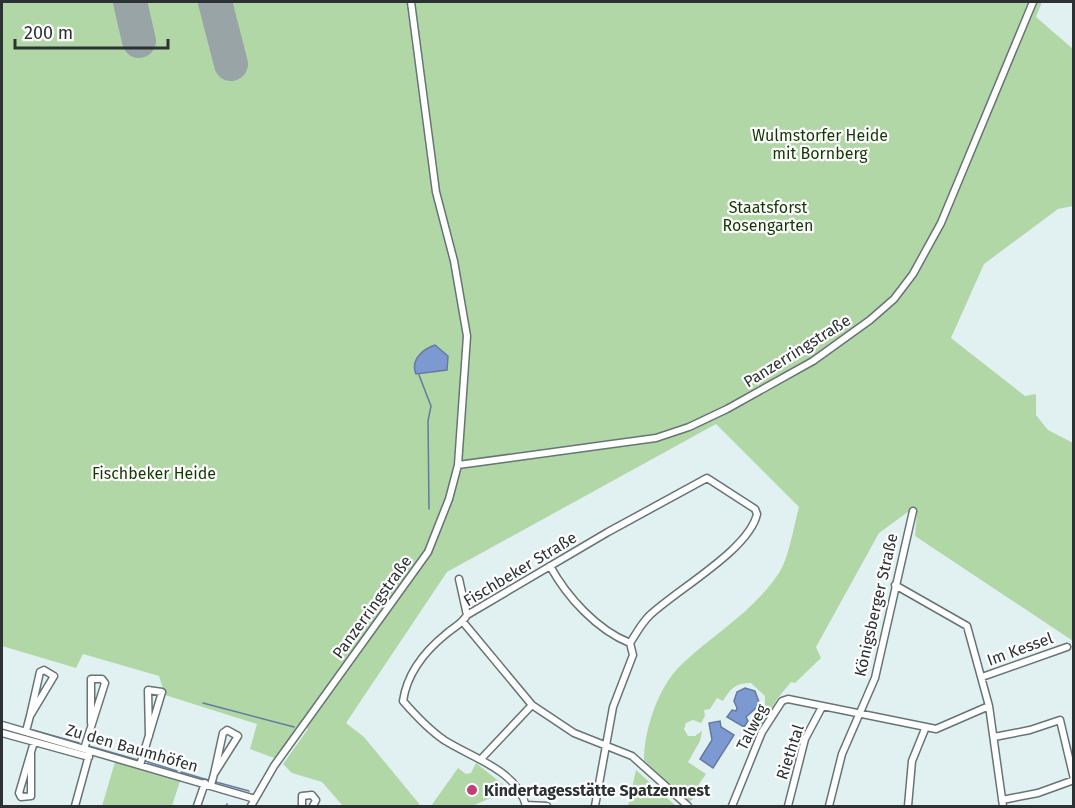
<svg xmlns="http://www.w3.org/2000/svg" width="1075" height="808" font-family="'Fira Sans',sans-serif">
<style>
.green{fill:#b1d7a7;fill-rule:evenodd}
.water{fill:#7d99d1;stroke:#657aa2;stroke-width:1.5}
.lines{fill:none;stroke-linecap:round;stroke-linejoin:round}
.stream{stroke:#657aa2;stroke-width:1.5}
.runway{stroke:#98a4a5;stroke-width:34}
.minor-casing{stroke:#667475;stroke-width:9}
.minor{stroke:#fff;stroke-width:6}
.poi-dot{fill:#c43c78;stroke:#fff;stroke-width:2}
.labels{text-anchor:middle;dominant-baseline:central;stroke-width:4.5;stroke-linejoin:round;paint-order:stroke}
.park-label{font-size:16px;fill:#103a01;stroke:#fff}
.street-label{font-size:16px;fill:#2c3233;stroke:#fff}
.poi-label{font-size:16px;font-weight:bold;fill:#2c3233;stroke:#fff;text-anchor:start}
</style>
<rect width="100%" height="100%" fill="#e1f1f2"/>
<path class="green" d="M2,2H1042L1036,17L1073,49V206L1058,209L984,264L951,338L1025,396L1036,394V415L1048,430L1073,443V641L915,536L917,511L912,509L879,533L816,647L821,658L795,683L791,682L777,699L754,739L750,736L765,706V696L751,683C736,683 731,688 723,701L717,698L710,709L704,710L705,716L701,723L693,720L686,723L684,729L688,736H695L702,731L700,741L688,762L706,774L699,784L700,793L688,803L644,760C644,729 659,685 682,664C717,631 751,614 779,573C789,558 794,525 799,507L716,424L447,572L346,723L364,737L421,806H343L322,782L292,773L283,764L308,729L302,724L274,758L250,749L257,724L165,695L159,676L83,654L76,668L2,646ZM467,336L459,471L440,529H438C460,467 461,402 467,336Z
M115,762L180,781L172,806H102Z
M476,763L510,790L472,806H431L458,768L466,774L471,773Z
M636,770L676,806H628Z"/>
<path class="water" d="M435,345L448,356L447,370L416,374C410,360 423,349 435,345Z
M745,688L755,691L759,702L756,708L746,717L748,721L744,727L727,717L732,710L736,711L737,708L734,701L737,692Z
M720,721L721,727L734,735L713,768L700,759L712,740L709,723Z"/>
<g class="lines">
<path class="stream" d="M419,375L431,406L428,421L429,509
M203,703L294,727
M2,722L20,727
M33,730L79,743
M89,746L138,760
M145,761L177,771
M275,770L291,748
M181,772L208,780
M216,782L249,791
M226,806L227,804"/>
<path class="runway" d="M130,2L139,41
M215,2L231,64"/>
<g class="minor-casing">
<path id="minor" d="M458,465L656,438L689,427L727,409L813,361L870,320L894,299L913,274L941,223L1033,2
M550,566C567,597 597,630 630,643
M459,579L467,615
M895,585L967,626L989,706L1003,806
M463,622L532,705L574,733L632,756L688,806
M982,677L1067,647
M2,725L255,799
M26,731L30,716L54,676L44,670L40,672L30,716
M2,733L89,757
M994,737L1030,730L1060,720L1074,779
M84,749L105,683L102,679H91V723
M31,754V796L21,797L19,793L34,742
M481,759L532,705
M140,765L162,692L148,690L149,736
M211,785L214,774L238,736L227,730L223,733L214,774
M1002,800L1038,793L1074,780
M526,805L547,806
M75,806L89,755
M197,806L205,783
M251,806L274,766L428,552L449,499L458,465L467,336L454,261L436,192L411,2
M302,806V796L312,795L316,800L313,806
M526,806C517,770 472,758 444,740C428,729 416,716 403,701C407,674 425,651 446,634C454,627 462,624 467,615L608,532L707,478L755,509L757,514C749,550 676,590 649,616C641,624 636,634 630,643L633,655L613,707L595,806
M732,806L762,732L782,701L788,699L936,729L989,706
M788,806L805,739L822,707
M829,806L842,754L875,678L913,511
M908,806L912,761L925,729"/>
</g>
<use href="#minor" class="minor"/>
</g>
<circle class="poi-dot" cx="472" cy="790" r="6"/>
<g class="labels">
<g class="park-label">
<text x="820" y="135">Wulmstorfer Heide<tspan x="820" dy="18">mit Bornberg</tspan></text>
<text x="768" y="207">Staatsforst<tspan x="768" dy="18">Rosengarten</tspan></text>
<text x="154" y="473">Fischbeker Heide</text>
</g>
<g class="street-label">
<text transform="translate(797 351) rotate(-32)">Panzerringstraße</text>
<text transform="translate(520 569) rotate(-31)">Fischbeker Straße</text>
<text transform="translate(876 605) rotate(-77)">Königsberger Straße</text>
<text transform="translate(372 607) rotate(-54)">Panzerringstraße</text>
<text transform="translate(1020 649) rotate(-20)">Im Kessel</text>
<text transform="translate(752 727) rotate(-63)">Talweg</text>
<text transform="translate(132 748) rotate(16)">Zu den Baumhöfen</text>
<text transform="translate(790 752) rotate(-72)">Riethtal</text>
</g>
<g class="poi-label">
<text x="484" y="790">Kindertagesstätte Spatzennest</text>
</g>
</g>
<rect width="1075" height="808" fill="none" stroke="#2c3233" stroke-width="6"/>
<path d="M15 39v9h153v-9" fill="none" stroke="#2c3233" stroke-width="3"/>
<text x="24" y="39" font-size="18" fill="#2c3233" stroke="#ffffff" stroke-width="4.5" paint-order="stroke">200 m</text>
</svg>
